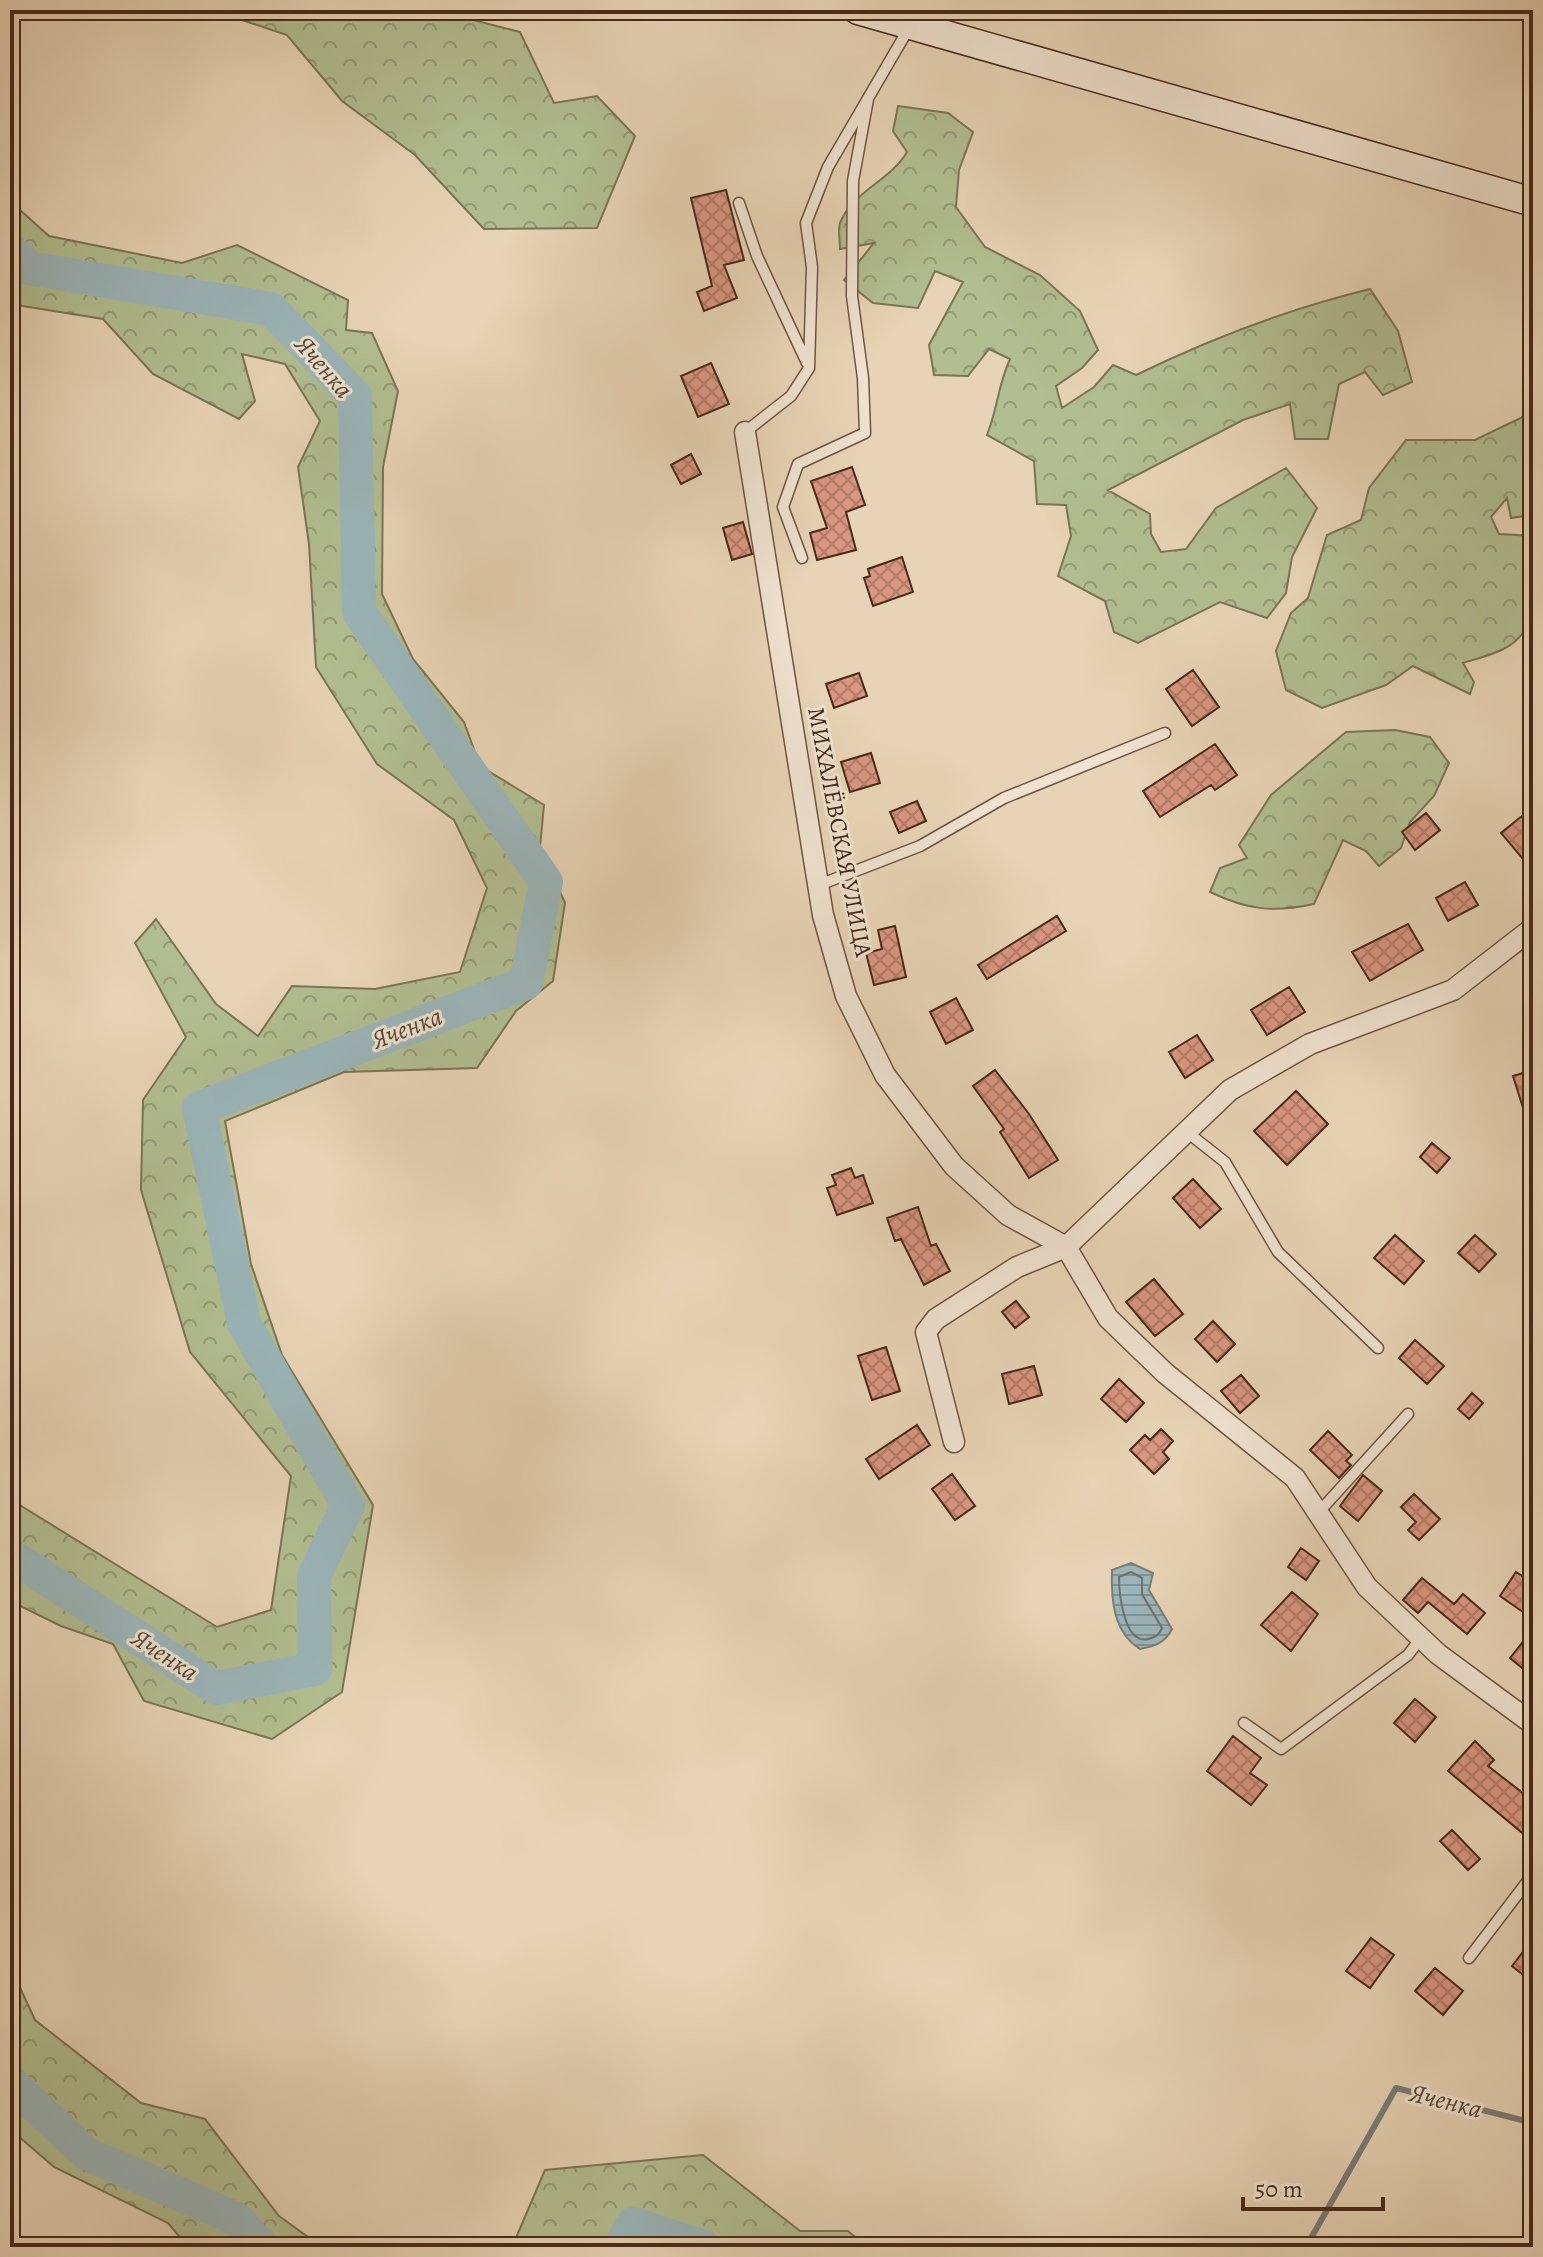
<svg xmlns="http://www.w3.org/2000/svg" width="1543" height="2257" font-family="Alegreya,serif">
<style>
.forest{fill:url(#forest-crowns);stroke:#7c7455;stroke-width:2}
.water{fill:url(#water-rules);stroke:#7a7d79;stroke-width:2}
.lines{fill:none;stroke-linecap:round;stroke-linejoin:round}
.shore{stroke:#726f69;stroke-width:2}
.stream{stroke:#7a7d79;stroke-width:6}
.river{stroke:#9bb5b9;stroke-width:34}
.building{fill:url(#building-cross-hatch);stroke:#482919;stroke-width:2}
.service-casing{stroke:#705440;stroke-width:13}
.minor-casing{stroke:#705440;stroke-width:23}
.secondary-casing{stroke:#482919;stroke-width:31}
.service{stroke:#efe2cf;stroke-width:10}
.minor{stroke:#efe2cf;stroke-width:20}
.secondary{stroke:#efe2cf;stroke-width:28}
.labels{text-anchor:middle;dominant-baseline:central;stroke-width:6;stroke-linejoin:round;paint-order:stroke}
.street-label{font-size:24px;fill:#482919;stroke:#efe2cf}
.water-label{font-size:26px;font-style:italic;fill:#594539;stroke:#efe2cf}
</style>
<defs>
<pattern id="forest-crowns" width="20" height="18" patternUnits="userSpaceOnUse" patternTransform="scale(2)"><rect width="20" height="18" fill="#b1be91"/><path d="M2 6a3 3 0 1 1 6 0M12 15a3 3 0 1 1 6 0" fill="none" stroke="#929a76"/></pattern>
<pattern id="water-rules" width="6" height="5" patternUnits="userSpaceOnUse" patternTransform="scale(2)"><rect width="6" height="5" fill="#9bb5b9"/><path d="M0 2.5h6" fill="none" stroke="#809396"/></pattern>
<pattern id="building-cross-hatch" width="8" height="8" patternUnits="userSpaceOnUse" patternTransform="scale(2)"><rect width="8" height="8" fill="#d99680"/><path d="M0 0l8 8M0 8l8-8" fill="none" stroke="#b27a68"/></pattern>
</defs>
<rect width="100%" height="100%" fill="#e7d3b5"/>
<filter id="stains"><feTurbulence type="fractalNoise" baseFrequency=".0025" numOctaves="4"/><feColorMatrix values="0 0 0 0 .2 0 0 0 0 .09 0 0 0 0 .02 0 0 0 .5 -.17"/></filter>
<radialGradient id="worn" r=".72"><stop offset=".6" stop-color="#630" stop-opacity="0"/><stop offset="1" stop-color="#630" stop-opacity=".3"/></radialGradient>
<path class="forest" d="M212,10H435L520,32L554,103L597,96L635,136L597,228L484,229L415,155L342,101L287,35Z
M898,106L948,113L973,132L959,170L956,207L985,247L1040,275L1080,311L1098,350L1082,368L1056,386L1062,408L1094,387L1113,365L1136,375C1212,338 1288,309 1370,289L1398,331L1412,382L1383,395L1365,372L1339,384L1328,439H1295L1290,404L1243,420L1108,490L1150,514L1151,534L1161,552L1186,549L1216,508L1286,468L1317,508L1292,557L1286,593L1267,618L1220,602L1138,643L1114,632L1105,601L1058,576L1071,536L1066,505L1037,504L1034,461L987,435C998,407 998,385 1010,359L989,349L968,376L934,375L929,345L963,282L935,271L918,308L873,303L844,280L874,243L840,249C840,242 838,229 840,223C852,192 891,180 907,152L893,131Z
M10,201L49,236L182,263L237,245L348,300L346,330L372,333L398,391L383,467L382,594L413,659L464,722L480,766L544,805L540,847L565,903L553,981L516,1011L477,1068L344,1072L225,1121L251,1264L282,1355L373,1505L342,1692L272,1739L144,1701L113,1644L61,1626L10,1601V1499L217,1627L271,1610L291,1476L190,1352L141,1190L143,1100L186,1037L135,943L156,919L216,1004L258,1036L292,986L375,989L460,972L487,888L454,820L377,764L316,667L309,544L298,467L320,421L285,364L242,354L255,401L239,419L153,374L103,319L10,304Z
M1533,412L1530,515L1511,518L1507,498L1491,517L1499,534L1533,536V611C1523,649 1495,653 1463,663L1474,682L1470,694L1413,666L1386,685L1322,708L1286,690L1276,651L1291,613L1308,598L1327,535L1361,520L1369,488L1406,440H1475Z
M1395,730L1430,737L1449,763L1434,796L1410,822L1401,848L1379,866L1366,851L1343,840L1314,904C1273,913 1248,910 1210,892L1220,868L1247,858L1239,845L1271,795L1346,732Z
M10,1966L35,2020L141,2103L205,2119L279,2216L322,2247H188L168,2223L54,2167L10,2129Z
M703,2155L800,2231H848L867,2247H512L545,2170Z"/>
<path class="water" d="M1131,1563L1153,1573L1149,1590L1172,1629C1165,1643 1155,1646 1140,1649C1113,1632 1111,1599 1112,1570Z"/>
<g class="lines">
<path class="shore" d="M1131,1572L1142,1578V1594L1162,1628C1159,1635 1156,1637 1148,1639C1124,1645 1119,1593 1119,1577Z"/>
<path class="stream" d="M1306,2247L1396,2088L1533,2123"/>
<path class="river" d="M10,249L29,268L271,309L355,396L359,612L546,882L526,983L199,1108L244,1323L348,1505L314,1576L315,1669L216,1688L10,1555
M10,2082L87,2154L235,2218L262,2247
M620,2247L633,2224L704,2247"/>
</g>
<path class="building" d="M726,190L744,260L724,265L737,298L704,311L697,292L712,286L691,198Z
M711,363L729,404L698,417L681,376Z
M691,454L701,474L681,484L671,465Z
M852,467L865,505L846,512L856,550L817,560L810,533L827,528L811,481Z
M743,522L752,554L732,560L723,528Z
M902,557L913,592L873,606L864,578L870,576L868,569Z
M1193,670L1219,707L1192,726L1166,689Z
M859,673L867,696L834,708L826,684Z
M1215,744L1237,775L1215,790L1211,785L1160,817L1143,791Z
M871,753L880,783L850,792L841,762Z
M917,801L926,821L899,833L890,812Z
M1533,807V850L1523,859L1501,833Z
M1426,813L1440,830L1415,850L1402,832Z
M1465,882L1478,905L1448,921L1436,898Z
M1057,916L1066,931L987,979L978,965Z
M1408,924L1423,950L1370,981L1352,952Z
M895,926L906,977L874,985L866,953L882,949L878,930Z
M1289,987L1305,1012L1267,1035L1251,1010Z
M956,998L973,1030L946,1044L930,1012Z
M1197,1035L1213,1060L1185,1078L1169,1052Z
M995,1070L1029,1114L1058,1160L1029,1178L1000,1132L1004,1129L973,1086Z
M1533,1070V1129L1530,1130L1513,1076Z
M1296,1091L1328,1124L1287,1165L1254,1131Z
M1432,1143L1450,1158L1437,1173L1420,1157Z
M851,1168L855,1178L863,1175L873,1203L837,1215L827,1188L836,1185L832,1175Z
M1193,1179L1221,1209L1200,1228L1173,1198Z
M918,1207L931,1246L936,1244L950,1271L924,1285L901,1239L895,1241L887,1218Z
M1395,1235L1424,1261L1404,1284L1374,1258Z
M1475,1235L1496,1254L1479,1272L1458,1253Z
M1154,1279L1183,1314L1155,1336L1126,1302Z
M1016,1301L1029,1317L1015,1328L1002,1312Z
M1213,1321L1235,1344L1217,1362L1195,1339Z
M1415,1340L1444,1366L1427,1384L1399,1358Z
M886,1347L900,1391L872,1400L858,1356Z
M1034,1366L1042,1395L1009,1404L1002,1374Z
M1241,1375L1259,1396L1240,1413L1221,1391Z
M1119,1379L1144,1403L1126,1422L1101,1399Z
M1472,1393L1483,1403L1469,1419L1458,1409Z
M917,1425L930,1445L879,1479L866,1459Z
M1161,1429L1173,1441L1163,1452L1169,1459L1154,1474L1130,1450L1145,1435L1150,1440Z
M1328,1431L1352,1455L1346,1461L1351,1465L1339,1478L1310,1450Z
M952,1474L975,1506L955,1520L932,1489Z
M1363,1475L1382,1491L1358,1521L1340,1506Z
M1414,1494L1440,1519L1419,1540L1408,1530L1416,1522L1401,1507Z
M1301,1548L1319,1561L1306,1580L1288,1567Z
M1516,1572L1533,1583V1619L1500,1596Z
M1422,1578L1454,1604L1463,1594L1485,1613L1467,1634L1428,1602L1418,1613L1403,1600Z
M1292,1592L1318,1614L1291,1651L1261,1625Z
M1533,1629V1677L1510,1658Z
M1415,1699L1436,1717L1415,1742L1394,1723Z
M1233,1736L1261,1758L1250,1773L1267,1785L1251,1805L1207,1771Z
M1475,1741L1494,1760L1488,1766L1533,1801V1842L1448,1771Z
M1452,1830L1480,1859L1468,1870L1440,1841Z
M1371,1938L1394,1955L1370,1988L1346,1971Z
M1533,1939V1983L1512,1966Z
M1435,1968L1463,1991L1443,2015L1415,1991Z"/>
<g class="lines">
<g class="service-casing">
<path id="service" d="M739,203L757,256L807,363
M745,432L791,396L809,368L812,267L806,223L828,167L909,28
M802,558L783,507L798,464L865,433L863,378L852,296L853,181L868,99
M819,885L920,846L1004,798L1165,733
M1187,1132L1225,1162L1278,1252L1378,1348
M1318,1513L1408,1414
M1244,1723L1281,1749L1408,1655L1421,1638
M1469,1958L1533,1874"/>
</g>
<g class="minor-casing">
<path id="minor" d="M745,432L823,915L846,996L885,1075L954,1166L1008,1215L1066,1247L1108,1318L1165,1373L1295,1478L1367,1587L1438,1654L1533,1724
M954,1442L926,1332L936,1319L1017,1267L1066,1247L1230,1090L1310,1044L1453,990L1533,928"/>
</g>
<g class="secondary-casing">
<path id="secondary" d="M858,10L1533,202"/>
</g>
<use href="#service" class="service"/>
<use href="#minor" class="minor"/>
<use href="#secondary" class="secondary"/>
</g>
<g class="labels">
<g class="street-label">
<text transform="translate(840 832) rotate(79)">МИХАЛЁВСКАЯ УЛИЦА</text>
</g>
<g class="water-label">
<text transform="translate(324 367) rotate(49)">Яченка</text>
<text transform="translate(407 1028) rotate(-21)">Яченка</text>
<text transform="translate(165 1655) rotate(33)">Яченка</text>
<text transform="translate(1446 2101) rotate(14)">Яченка</text>
</g>
</g>
<rect width="1543" height="2257" fill="none" stroke="#e7d3b5" stroke-width="40"/>
<rect x="12" y="12" width="1519" height="2233" fill="none" stroke="#482919" stroke-width="4"/>
<rect x="20" y="20" width="1503" height="2217" fill="none" stroke="#482919" stroke-width="2"/>
<path d="M1243 2197v12h140v-12" fill="none" stroke="#482919" stroke-width="4"/>
<text x="1255" y="2197" font-size="24" fill="#482919" stroke="#efe2cf" stroke-width="6" paint-order="stroke">50 m</text>
<rect width="100%" height="100%" filter="url(#stains)"/>
<rect width="100%" height="100%" fill="url(#worn)"/>
</svg>
